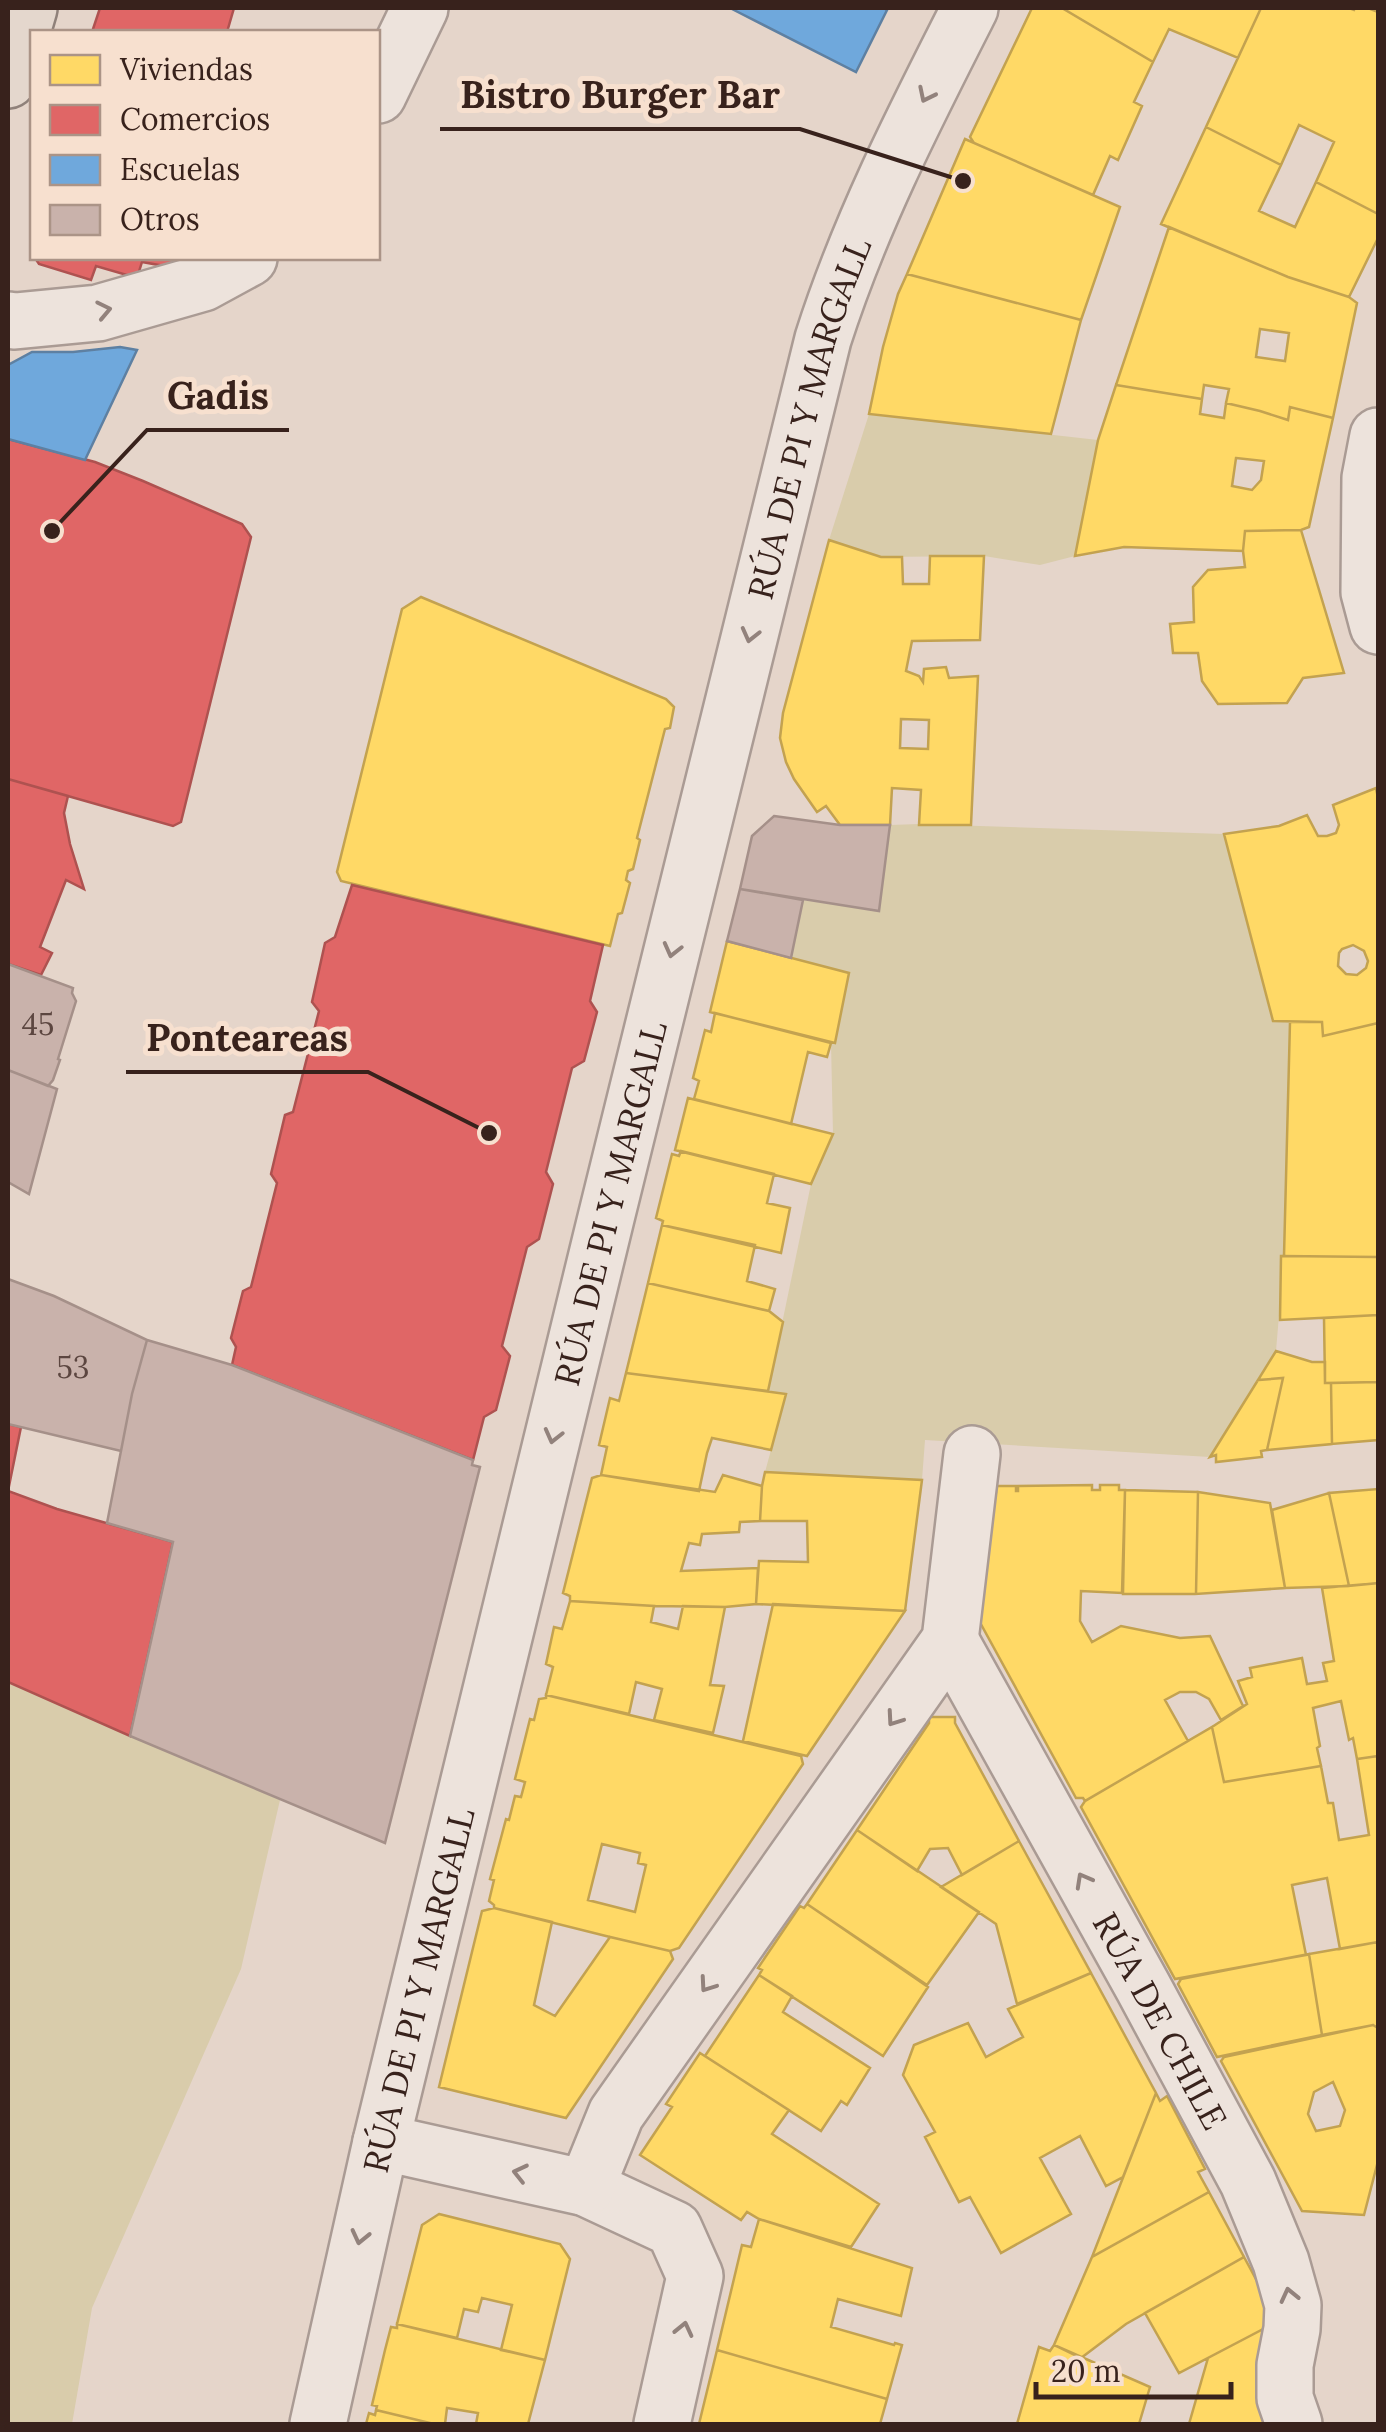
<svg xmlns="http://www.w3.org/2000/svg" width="1386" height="2432" font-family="Lora,serif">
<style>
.green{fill:#d9ccab}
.homes{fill:#ffd966;stroke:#c3a250;stroke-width:2.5;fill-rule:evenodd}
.shops{fill:#e06666;stroke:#ae5250;stroke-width:2.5}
.schools{fill:#6fa8dc;stroke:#5e80a2;stroke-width:2.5}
.building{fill:#c9b2ab;stroke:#a59089;stroke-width:2.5}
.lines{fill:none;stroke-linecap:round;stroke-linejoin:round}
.minor-casing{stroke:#aa9b94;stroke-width:60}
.major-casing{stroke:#8f817a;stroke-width:60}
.minor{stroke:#ede3dc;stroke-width:55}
.major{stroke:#e4d7cd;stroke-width:55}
.oneway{stroke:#92827c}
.labels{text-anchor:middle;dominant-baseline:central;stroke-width:10;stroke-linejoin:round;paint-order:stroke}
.number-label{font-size:30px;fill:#5c4640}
.street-label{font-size:35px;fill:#38221c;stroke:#f7e0cf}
.leader{fill:none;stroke:#38221c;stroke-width:4}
.callout-dot{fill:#38221c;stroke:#f7e0cf;stroke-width:4}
.callout-label{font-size:38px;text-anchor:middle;font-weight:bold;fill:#38221c;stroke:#f7e0cf;stroke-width:10;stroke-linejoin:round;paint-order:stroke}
</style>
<rect width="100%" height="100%" fill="#e5d5ca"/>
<path class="green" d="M869,414L1098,440L1075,556L1040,565L984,556L881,557L829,540Z
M919,824L1224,834L1272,1021L1290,1022L1284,1256L1276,1351L1210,1457L925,1440L922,1480L765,1472L786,1395L768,1391L811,1184L833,1134L831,1043L849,973L791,958L803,900L879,911L890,825Z
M8,1682L280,1800L241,1969L92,2308L72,2424H8Z"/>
<path class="homes" d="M1032,8H1062L1153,62L1134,102L1142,106L1118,160L1110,156L1093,195L974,143L970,137Z
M1062,8H1261L1238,58L1169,29L1153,62Z
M1261,8H1349L1354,10L1355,8H1368L1378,12V214L1316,182L1334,142L1299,125L1281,165L1206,127Z
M1206,127L1281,165L1259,211L1295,227L1316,182L1378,214V238L1349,297L1288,277L1161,224Z
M965,139L1120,207L1081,320L907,274Z
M1169,227L1288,277L1349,297L1357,303L1333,418L1290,407L1288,420L1260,411L1226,403L1229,389L1204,385L1202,399L1116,385ZM1260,329L1289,333L1285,361L1256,357Z
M907,274L1081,320L1051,434L869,414L883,347L898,294Z
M1116,385L1202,399L1200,414L1224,418L1226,403L1260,411L1288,420L1290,407L1333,418L1309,527L1301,530L1245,531L1243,551L1124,547L1075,556L1098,440ZM1236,458L1264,461L1261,480L1252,490L1232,486Z
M1301,530L1344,673L1303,678L1287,703L1218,704L1202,681L1198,653H1173L1170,624L1194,622L1193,587L1208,570L1245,567L1243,551L1245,531Z
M829,540L881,557H902L903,584H929L930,556H984L980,640L912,641L906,671L919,676L923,682L924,669L946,667L949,678L978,676L971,825H919L921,790L892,788L890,825H840L826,806L817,812L794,779L786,762L780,738L783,713ZM901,719L929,720L928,749L900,748Z
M421,597L666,699L674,707L670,728L665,729L637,838L640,840L633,869L628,871L626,880L630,883L622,913L618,914L610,946L341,881L337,872L402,609Z
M1376,788L1378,798V1023L1323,1036L1322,1022L1273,1021L1224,834L1279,826L1307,815L1318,836H1327L1336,833L1339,825L1333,805ZM1353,945L1364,951L1368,961L1366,968L1357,975L1346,974L1338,966L1339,953L1342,949Z
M727,941L849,973L835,1043L710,1012Z
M715,1013L831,1043L827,1057L808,1052L791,1124L694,1099L699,1081L693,1078L705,1030L711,1032Z
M1290,1022H1322L1323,1036L1378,1023V1257L1284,1256Z
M688,1098L833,1134L811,1184L675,1150Z
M681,1151L774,1174L767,1203L790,1208L781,1253L662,1225L663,1221L656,1218L672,1154L679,1156Z
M662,1225L755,1245L747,1281L775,1289L769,1311L648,1283Z
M1281,1256L1378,1257V1315L1280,1320Z
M648,1283L769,1311L783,1322L768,1391L626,1373Z
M1378,1315V1382L1325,1383L1324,1318Z
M1276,1351L1312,1362H1325V1383H1331L1332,1444L1267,1450L1283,1378L1258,1380Z
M626,1373L786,1394L771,1450L712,1438L707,1453L699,1491L601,1475L607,1447L599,1445L610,1398L619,1401Z
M1283,1378L1267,1450L1261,1451L1262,1457L1216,1462V1455L1210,1457L1258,1380Z
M1378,1382V1440L1332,1444L1331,1383Z
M765,1472L922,1480L905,1611L756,1604L759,1561L808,1562L807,1521H760L762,1486Z
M601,1475L715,1492L723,1475L762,1486L760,1521L740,1522L739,1532L702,1534L700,1545L689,1543L681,1571L758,1568L756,1604L725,1607L654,1606L570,1601V1596L563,1593L592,1478Z
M1092,1485V1490H1100V1485H1119V1490H1125L1122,1593L1081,1591L1080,1621L1092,1642L1121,1626L1180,1638L1210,1636L1243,1706L1221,1720L1209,1699L1196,1692H1180L1165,1700L1188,1741L1085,1801L1083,1798H1076L971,1606L988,1492H996V1486H1016V1491H1018V1486Z
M1378,1489V1583L1349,1586L1329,1493Z
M1125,1490L1198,1492L1196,1594H1123Z
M1198,1492L1270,1503L1285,1588L1196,1594Z
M1329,1493L1349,1586L1285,1588L1272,1510Z
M1378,1583V1756L1357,1759L1353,1738L1349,1740L1341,1701L1313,1708L1320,1746L1317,1748L1321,1766L1224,1782L1212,1727L1247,1704L1238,1681L1252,1677L1250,1668L1302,1658L1307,1684L1327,1681L1323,1663L1334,1661L1322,1588Z
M570,1601L654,1606L651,1622L678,1629L683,1606L725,1607L710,1685L724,1686L713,1733L654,1720L662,1689L636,1682L629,1714L546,1695L553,1667L546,1664L554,1627L562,1629Z
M773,1604L905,1611L807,1756L743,1741Z
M546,1695L801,1756L803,1764L679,1948L670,1951L610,1937L494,1908V1905L489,1901L494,1880L490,1879L506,1819L509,1820L515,1796L521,1797L525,1782L515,1779L530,1719L534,1720L539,1699L546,1698ZM602,1844L640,1853L638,1863L646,1865L635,1912L588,1900Z
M929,1717H955V1723L1019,1841L962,1875L948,1848L930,1849L917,1871L857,1830L929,1723Z
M1212,1727L1224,1782L1321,1766L1328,1803H1333L1339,1840L1369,1835L1357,1759L1378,1756V1942L1340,1949L1327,1878L1292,1885L1306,1955L1175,1979L1081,1807L1085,1801Z
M857,1830L979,1912L927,1985L807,1904Z
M1019,1841L1091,1973L1017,2004L996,1924L941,1887Z
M807,1904L928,1987L883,2056L759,1975L762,1970L758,1968L800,1906L804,1908Z
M494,1908L552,1922L534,2005L555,2016L610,1937L670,1951L673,1959L566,2118L439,2087L482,1911Z
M1378,1942V2028L1373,2025L1322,2035L1309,1954Z
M1309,1954L1322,2035L1217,2057L1178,1984L1181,1979Z
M1091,1973L1156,2093L1123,2177L1106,2186L1080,2136L1040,2158L1071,2214L1001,2253L970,2197L959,2202L925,2137L935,2132L903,2075L914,2045L968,2023L986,2057L1023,2037L1008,2009Z
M759,1975L792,1996L783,2012L870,2068L847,2105L841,2101L821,2131L705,2056Z
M1373,2025L1378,2028V2161L1364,2215L1302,2211L1221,2061L1224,2057ZM1333,2082L1345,2110L1340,2126L1316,2131L1308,2114L1314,2092Z
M700,2053L789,2110L772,2134L879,2204L851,2247L759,2219L747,2212L741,2220L640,2155L672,2107L666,2104Z
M1156,2093L1160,2101L1167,2096L1205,2169L1198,2172L1209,2192L1092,2257Z
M1209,2192L1244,2257L1126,2324L1081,2358L1054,2345L1092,2257Z
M439,2214L560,2244L570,2259L545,2360L501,2350L512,2305L482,2298L478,2312L464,2309L457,2338L397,2324L422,2225Z
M759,2219L912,2268L901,2316L838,2299L831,2327L894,2345L895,2343L902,2345L887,2399L717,2350L742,2245L751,2247Z
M1244,2257L1277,2318L1267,2327L1179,2373L1145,2313Z
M397,2324L545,2360L528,2424H476L478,2413L447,2408L445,2424H434L376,2410L377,2406L372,2405L385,2350L391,2327L397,2328Z
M1267,2327L1272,2424H1189L1208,2358Z
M1054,2345L1150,2387L1139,2424H1017L1039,2347L1050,2351Z
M717,2350L887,2399L880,2424H699Z
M376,2410L434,2424H366L369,2413L375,2415Z"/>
<path class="shops" d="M100,8H234L227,32H92Z
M35,258H174L170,267L142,262L137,278L96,266L91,280L39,264Z
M8,439L95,462L143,481L242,524L251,537L181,822L173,826L8,779Z
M8,779L68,796L64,813L70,844L84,889L66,880L40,947L52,953L41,975L8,964Z
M352,885L603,945L590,1001L597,1012L584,1061L572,1068L546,1172L553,1184L539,1239L527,1247L502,1346L510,1356L496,1410L484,1417L473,1460L232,1365L236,1347L231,1338L243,1291L251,1287L277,1183L271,1174L285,1115L293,1112L319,1011L312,1002L325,943L335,937Z
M8,1424L21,1427L8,1491L57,1509L173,1542L130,1736L8,1682Z"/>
<path class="schools" d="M730,8H883L887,10L856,72Z
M120,347L137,350L85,460L8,439V365L32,352H73Z"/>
<path class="building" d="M774,816L840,825H890L879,911L740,889L752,836Z
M740,889L803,900L791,958L727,941Z
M8,964L73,988L72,993L76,1001L58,1059L60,1060L53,1080L48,1086L8,1070Z
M8,1070L57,1089L29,1194L8,1182Z
M8,1279L54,1296L147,1340L132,1394L121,1451L8,1424Z
M147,1340L232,1365L473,1460L472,1465L480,1467L385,1843L130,1736L173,1542L107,1523L132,1394Z"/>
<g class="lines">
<g class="minor-casing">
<g id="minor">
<path d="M378,95L420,8"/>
<path d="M8,320L15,321L98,313L203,283L249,258"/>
<path d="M1378,436L1370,478L1369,592L1378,626"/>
<path id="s1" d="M950,1640L1143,1987L1248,2182L1281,2262L1293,2305L1292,2329L1285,2365V2398L1294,2424"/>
<path d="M381,2142L586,2188L674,2229L695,2276L662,2424"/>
<path d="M586,2188L616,2114L950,1640L972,1454"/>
<path id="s2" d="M318,2424L381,2142L606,1218L823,339C860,223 915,116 970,8"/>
</g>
</g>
<g class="major-casing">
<path id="major" d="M8,80L29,8"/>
</g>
<use href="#minor" class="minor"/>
<use href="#major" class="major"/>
</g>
<defs><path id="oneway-chevron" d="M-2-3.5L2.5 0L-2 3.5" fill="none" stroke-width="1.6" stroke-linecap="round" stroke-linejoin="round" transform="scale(2.5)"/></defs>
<g class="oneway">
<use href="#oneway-chevron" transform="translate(926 95) rotate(116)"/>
<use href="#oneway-chevron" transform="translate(104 310) rotate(-12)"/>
<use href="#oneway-chevron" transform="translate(750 635) rotate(104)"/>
<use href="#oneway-chevron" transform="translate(672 950) rotate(104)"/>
<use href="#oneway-chevron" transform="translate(553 1436) rotate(104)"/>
<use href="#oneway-chevron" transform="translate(894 1719) rotate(125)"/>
<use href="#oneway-chevron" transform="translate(1083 1880) rotate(-119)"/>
<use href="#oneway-chevron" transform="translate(707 1985) rotate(125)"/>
<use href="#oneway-chevron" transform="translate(520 2173) rotate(-167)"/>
<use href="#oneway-chevron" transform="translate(360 2237) rotate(103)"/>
<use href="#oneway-chevron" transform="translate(1289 2295) rotate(-103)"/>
<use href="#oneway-chevron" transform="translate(684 2329) rotate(-77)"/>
</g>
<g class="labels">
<g class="number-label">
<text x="38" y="1024">45</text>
<text x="73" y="1367">53</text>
</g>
<g class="street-label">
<text stroke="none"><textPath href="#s2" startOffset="2065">RÚA DE PI Y MARGALL</textPath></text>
<text stroke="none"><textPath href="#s2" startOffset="1255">RÚA DE PI Y MARGALL</textPath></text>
<text stroke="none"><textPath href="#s2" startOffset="445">RÚA DE PI Y MARGALL</textPath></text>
<text stroke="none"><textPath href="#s1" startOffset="435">RÚA DE CHILE</textPath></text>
</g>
</g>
<path class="leader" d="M963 181L800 129H440M52 531L147 430H289M489 1133L368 1072H126"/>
<g class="callout-dot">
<circle cx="963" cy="181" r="10"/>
<circle cx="52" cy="531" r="10"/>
<circle cx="489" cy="1133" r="10"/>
</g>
<g class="callout-label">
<text x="620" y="108">Bistro Burger Bar</text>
<text x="218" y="409">Gadis</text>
<text x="247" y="1051">Ponteareas</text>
</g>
<rect width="1386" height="2432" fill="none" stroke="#38221c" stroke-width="20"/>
<rect x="30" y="30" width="350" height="230" fill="#f7e0cf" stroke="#ab9487" stroke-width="2.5"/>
<rect x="50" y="55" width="50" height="30" fill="#ffd966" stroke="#ab9487" stroke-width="2.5"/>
<text x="120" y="80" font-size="30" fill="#38221c">Viviendas</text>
<rect x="50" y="105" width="50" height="30" fill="#e06666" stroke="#ab9487" stroke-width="2.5"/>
<text x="120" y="130" font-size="30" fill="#38221c">Comercios</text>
<rect x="50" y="155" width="50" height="30" fill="#6fa8dc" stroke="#ab9487" stroke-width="2.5"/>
<text x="120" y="180" font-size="30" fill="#38221c">Escuelas</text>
<rect x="50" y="205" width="50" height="30" fill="#c9b2ab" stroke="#ab9487" stroke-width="2.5"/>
<text x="120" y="230" font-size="30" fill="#38221c">Otros</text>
<path d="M1036 2382v15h195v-15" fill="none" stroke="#38221c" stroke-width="5"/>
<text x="1051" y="2382" font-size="30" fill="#38221c" stroke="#f7e0cf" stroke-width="8" paint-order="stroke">20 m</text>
</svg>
